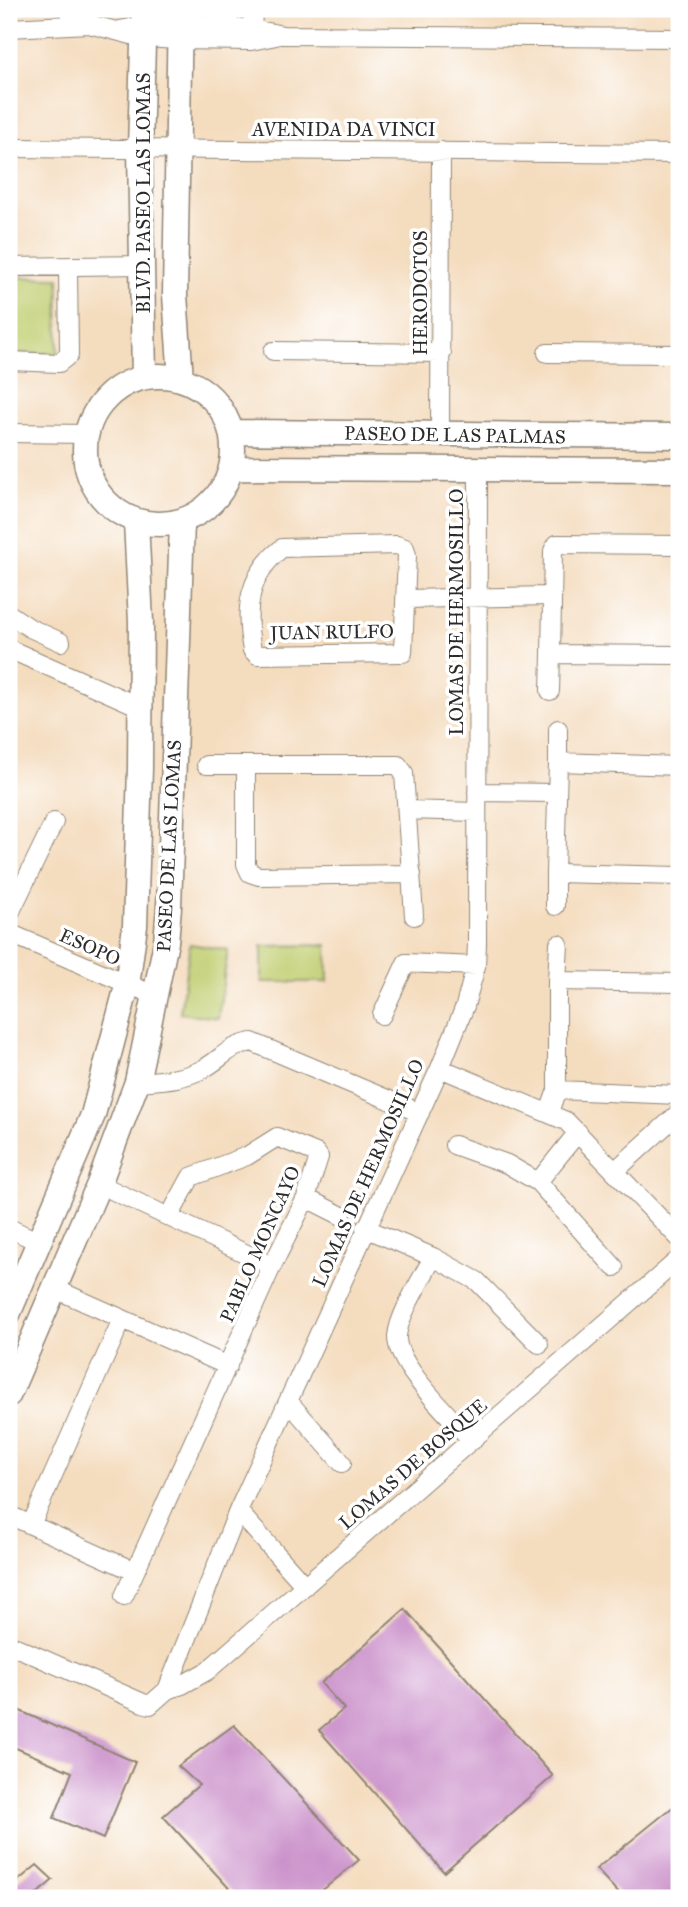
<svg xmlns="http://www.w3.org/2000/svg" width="688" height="1907" font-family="'IM FELL Great Primer',serif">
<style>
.green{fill:#bfcd6e;stroke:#757c4c;stroke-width:2}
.building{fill:#cb91ca}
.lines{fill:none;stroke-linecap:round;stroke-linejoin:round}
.street-casing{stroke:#908474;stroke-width:20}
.secondary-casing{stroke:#908474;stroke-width:27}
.street{stroke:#fff;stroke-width:18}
.secondary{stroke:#fff;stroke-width:24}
.labels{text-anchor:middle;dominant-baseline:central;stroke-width:7;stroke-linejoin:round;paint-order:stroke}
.street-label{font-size:19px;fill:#2b2b2b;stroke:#fff}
</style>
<rect width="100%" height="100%" fill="#fff"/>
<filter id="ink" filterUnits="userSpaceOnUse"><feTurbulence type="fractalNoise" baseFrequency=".0143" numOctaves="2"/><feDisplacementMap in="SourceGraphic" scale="14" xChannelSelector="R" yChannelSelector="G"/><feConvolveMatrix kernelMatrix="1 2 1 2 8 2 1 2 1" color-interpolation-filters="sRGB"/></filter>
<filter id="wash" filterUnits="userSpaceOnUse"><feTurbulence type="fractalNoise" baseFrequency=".00686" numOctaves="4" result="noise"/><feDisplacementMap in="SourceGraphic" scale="28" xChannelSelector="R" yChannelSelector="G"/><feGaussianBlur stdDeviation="1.57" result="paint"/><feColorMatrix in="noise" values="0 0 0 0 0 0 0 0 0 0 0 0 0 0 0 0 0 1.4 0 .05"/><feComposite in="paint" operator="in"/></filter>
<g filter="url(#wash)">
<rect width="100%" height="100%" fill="#f4dcbe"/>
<path class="green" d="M9,277L59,278L58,354L9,353Z
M190,944L228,950L218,1018L180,1013Z
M327,945L328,982H262V946Z"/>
<g id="blocks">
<path class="building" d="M405,1609L553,1776L444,1872L319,1730L344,1709L321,1683Z
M9,1706L135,1762L103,1839L54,1818L72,1772L9,1745Z
M234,1725L359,1860L313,1898H238L163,1816L199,1785L178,1766Z
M679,1802V1898H623L596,1869Z
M37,1865L53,1880L32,1898H9V1888Z"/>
</g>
</g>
<g filter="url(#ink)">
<use href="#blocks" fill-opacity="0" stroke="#908474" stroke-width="2"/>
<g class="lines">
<g class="street-casing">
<path id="street" d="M67,9L89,24
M9,28L89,24L143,38L179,40L251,41L276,36
M120,30C168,18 235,25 283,35L679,38
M252,38L253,9
M9,148L679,154
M9,267L143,265
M273,351L442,353
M547,353L679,354
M9,361L59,363L69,355L68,267
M9,433L86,434
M440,435L441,151
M397,545L405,548L407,555L403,653L257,655L252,650C244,609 248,575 282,548Z
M679,545L557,544L553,551L551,654L679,655
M406,599L551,596
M9,614L30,628L61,642
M9,649L140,707
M550,691L551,654
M558,762V729
M206,765H398L404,773L414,916
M246,766V864L250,873L259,876L412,874
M679,766L558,762L555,873L679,876
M477,792L556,793
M407,810L476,812
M555,906V873
M9,915L54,822
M9,933L156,996
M557,981L559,944
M382,1015L406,963L476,966
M440,1068L566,1121L679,1238
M137,1082C160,1080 182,1080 203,1069C223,1058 228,1046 252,1042L420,1113
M557,1090L679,1095
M549,1112L557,1090V981L679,983
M454,1145L507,1164L538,1182L614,1267
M616,1170L679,1113
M538,1182L578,1132
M99,1184L272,1266
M306,1198L342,1216
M9,1228L39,1242
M365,1228L433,1257L477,1281L539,1344
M433,1257C423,1277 399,1314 397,1336C395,1365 453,1419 472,1441
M53,1288L228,1366
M289,1402L342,1463
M238,1511L305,1586
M9,1515L134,1571
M31,1525L122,1319
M124,1596L272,1266L306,1198L319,1157L316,1153L277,1137L247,1156L191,1177L169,1217
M9,1644L143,1703L150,1705L167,1690L238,1511L440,1068L465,1006L476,966L477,943L478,470
M167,1690L182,1685L207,1671L679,1259"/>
</g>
<g class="secondary-casing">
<path id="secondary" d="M180,9L175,295L181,379
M85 450a74 74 0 1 1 148 0a74 74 0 1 1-148 0Z
M144,377L140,149L144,9
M232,432L679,436
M232,468L679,470
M9,1312L93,1115L127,986L135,926L140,768L141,622L136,521
M9,1394L99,1184L137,1082L166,942L169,907L182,522"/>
</g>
<use href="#street" class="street"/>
<use href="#secondary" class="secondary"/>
</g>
</g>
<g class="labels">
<g class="street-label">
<text x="344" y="129">AVENIDA DA VINCI</text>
<text transform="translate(143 193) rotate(-90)">BLVD. PASEO LAS LOMAS</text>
<text transform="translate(420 293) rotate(-90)">HERODOTOS</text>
<text transform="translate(455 435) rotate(1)">PASEO DE LAS PALMAS</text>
<text transform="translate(456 612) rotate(-90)">LOMAS DE HERMOSILLO</text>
<text transform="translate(332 632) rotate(-1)">JUAN RULFO</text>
<text transform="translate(169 846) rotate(-87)">PASEO DE LAS LOMAS</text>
<text transform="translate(90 947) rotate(24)">ESOPO</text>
<text transform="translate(368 1173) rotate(-66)">LOMAS DE HERMOSILLO</text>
<text transform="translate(260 1244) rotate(-66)">PABLO MONCAYO</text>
<text transform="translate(413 1464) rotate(-41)">LOMAS DE BOSQUE</text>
</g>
</g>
<rect width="688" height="1907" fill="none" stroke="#fff" stroke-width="35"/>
</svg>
